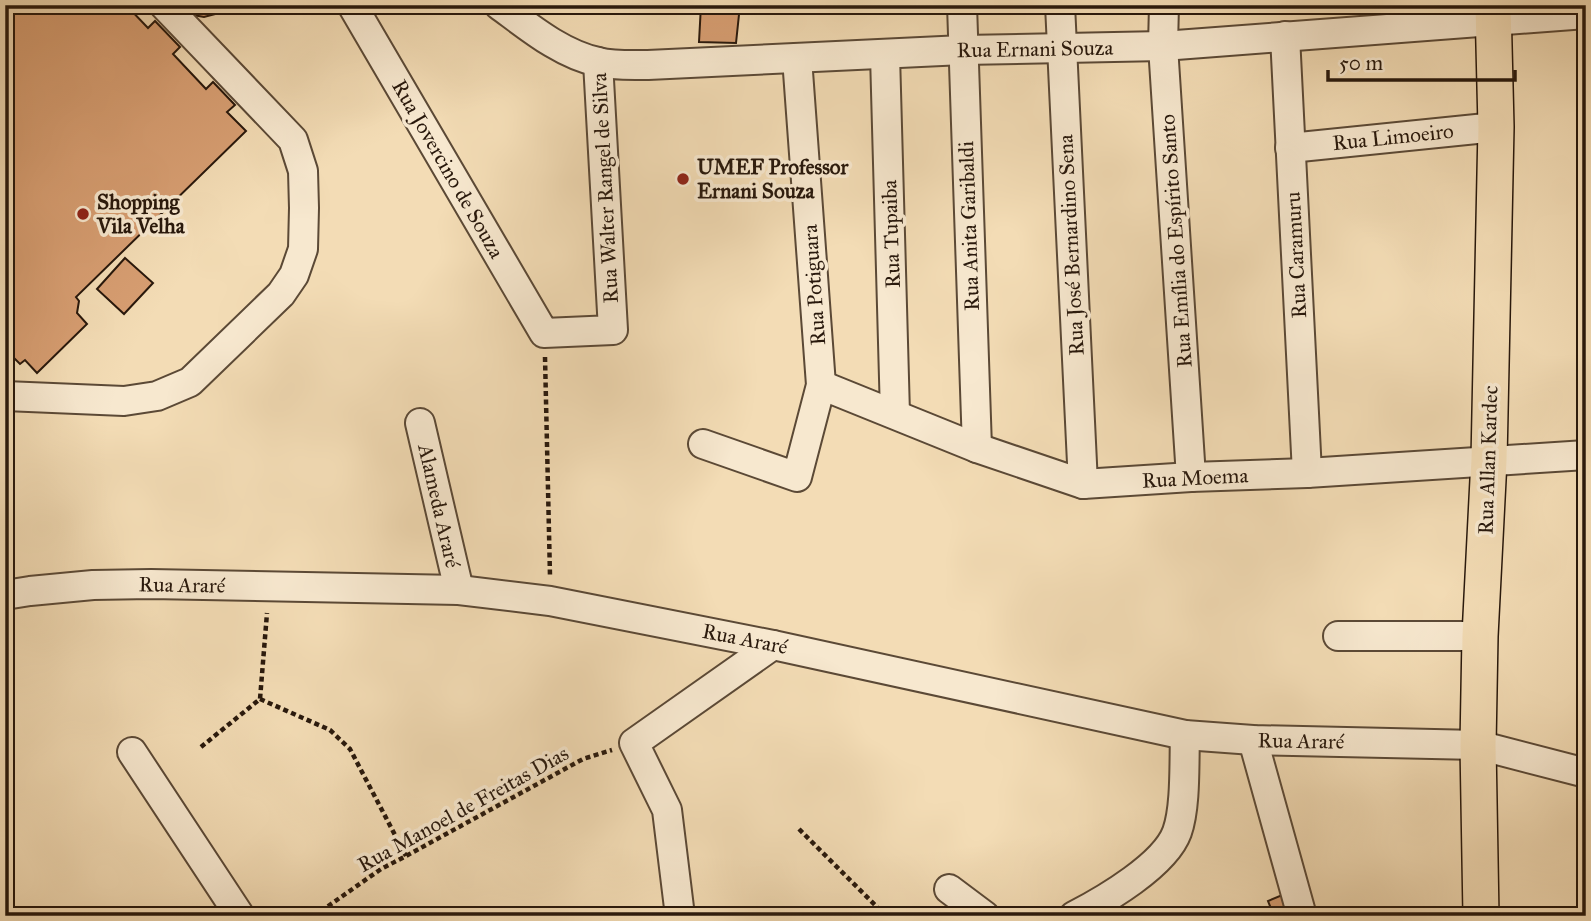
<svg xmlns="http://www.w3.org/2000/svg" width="1591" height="921" font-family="'IM FELL Great Primer',serif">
  <rect width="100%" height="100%" fill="#f3dcb5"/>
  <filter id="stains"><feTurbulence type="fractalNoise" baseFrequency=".00286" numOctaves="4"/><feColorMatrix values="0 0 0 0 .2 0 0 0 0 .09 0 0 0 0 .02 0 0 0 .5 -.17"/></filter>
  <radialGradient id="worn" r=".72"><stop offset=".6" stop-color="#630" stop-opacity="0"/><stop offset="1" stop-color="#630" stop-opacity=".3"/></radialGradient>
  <g fill="#d79e72" stroke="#28180c" stroke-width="2">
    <path d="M5 5H126L148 28 155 21 180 47 173 54 206 89 213 82 235 105 227 112 246 131 76 297 79 301 77 313 87 324 37 373 25 360 20 364 5 349Z"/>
    <path d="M181 5H224L215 14 204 17 193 15Z"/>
    <path d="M701 5H740L736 43 699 42Z"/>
    <path d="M125 258 153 283 124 314 97 289Z"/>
    <path d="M1287 893 1293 916H1274L1268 901Z"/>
  </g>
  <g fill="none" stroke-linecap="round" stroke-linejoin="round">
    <g stroke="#5b4936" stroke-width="32">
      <g id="minor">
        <path d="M352 5 544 333 613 330 598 62"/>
        <path d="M499 5C529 27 561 54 598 62 614 66 631 65 648 65L963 50 1163 46 1586 14"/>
        <path d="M962 5 977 448"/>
        <path d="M1060 5 1083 484"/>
        <path d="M1164 5 1163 46 1191 477"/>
        <path d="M1285 36 1307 473"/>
        <path d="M885 55 895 414"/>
        <path d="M1290 148 1496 127"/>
        <path d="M821 385 977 448 1083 484 1191 477 1307 473 1586 455"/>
        <path d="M5 396 124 401 157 396 190 382 281 294 294 275 303 249 304 208 303 171 293 140 164 5"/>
        <path d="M420 423 459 590"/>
        <path d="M703 444 797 477 821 385 797 58"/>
        <path d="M5 595 30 591 93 585 151 584 459 590 550 601 773 645 1185 735 1253 740 1478 745 1586 773"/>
        <path d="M1338 636H1480"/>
        <path d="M1253 740 1302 916"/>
        <path d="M132 752 240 916"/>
        <path d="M949 889 985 916"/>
        <path d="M680 916 667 810 634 743 773 645"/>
        <path d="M1074 916C1105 900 1165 865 1177 832 1186 807 1184 762 1185 735"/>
      </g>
    </g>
    <g stroke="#28180c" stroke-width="38">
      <path id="major" d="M1481 916 1478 745 1480 636 1489 460 1496 127 1493 5"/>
    </g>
    <g stroke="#28180c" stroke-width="4.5" stroke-dasharray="5 3.5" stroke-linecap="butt">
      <path d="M545 357 550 576"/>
      <path d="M260 699 330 730 350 749 406 856"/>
      <path d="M201 747 260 699 267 613"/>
      <path d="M799 829 886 916"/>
      <path d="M314 916 381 869 406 856 583 759 612 750"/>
    </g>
    <use href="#minor" stroke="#f7e8cf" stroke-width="28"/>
    <use href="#major" stroke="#f3dcb5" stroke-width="35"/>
  </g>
  <g fill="#8f2418" stroke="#f7e8cf" stroke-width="2.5">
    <circle cx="683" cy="179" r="7"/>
    <circle cx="83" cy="214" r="7"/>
  </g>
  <g text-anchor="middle" stroke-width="7" stroke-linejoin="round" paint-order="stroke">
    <g font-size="21" fill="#28180c" stroke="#f7e8cf">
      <text transform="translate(1035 49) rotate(-1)" y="7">Rua Ernani Souza</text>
      <text transform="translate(1393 137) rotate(-6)" y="7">Rua Limoeiro</text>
      <text transform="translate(448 169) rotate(60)" y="7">Rua Jovercino de Souza</text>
      <text transform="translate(605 188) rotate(-93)" y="7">Rua Walter Rangel de Silva</text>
      <text transform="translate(969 226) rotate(-92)" y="7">Rua Anita Garibaldi</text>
      <text transform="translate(891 234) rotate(-92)" y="7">Rua Tupaiba</text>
      <text transform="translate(1176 241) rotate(-94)" y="7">Rua Emília do Espírito Santo</text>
      <text transform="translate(1071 245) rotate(-93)" y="7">Rua José Bernardino Sena</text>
      <text transform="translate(1296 255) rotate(-93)" y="7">Rua Caramuru</text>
      <text transform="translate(814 285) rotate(-94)" y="7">Rua Potiguara</text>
      <text transform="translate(1488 460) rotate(-88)" y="7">Rua Allan Kardec</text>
      <text transform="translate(1195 478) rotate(-3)" y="7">Rua Moema</text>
      <text transform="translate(439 506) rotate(77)" y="7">Alameda Araré</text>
      <text transform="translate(182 585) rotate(1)" y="7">Rua Araré</text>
      <text transform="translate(745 639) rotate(11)" y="7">Rua Araré</text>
      <text transform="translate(1301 741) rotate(1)" y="7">Rua Araré</text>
      <text transform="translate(463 809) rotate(-29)" y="7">Rua Manoel de Freitas Dias</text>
    </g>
    <g font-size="21" font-weight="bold" fill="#28180c" stroke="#f7e8cf" text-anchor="start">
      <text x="697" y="174">UMEF Professor<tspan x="697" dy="24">Ernani Souza</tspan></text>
      <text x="97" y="209">Shopping<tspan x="97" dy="24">Vila Velha</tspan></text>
    </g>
  </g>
  <rect width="1591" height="921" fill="none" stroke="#f3dcb5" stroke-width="28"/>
  <rect x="7" y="7" width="1577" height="907" fill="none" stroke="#28180c" stroke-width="3.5"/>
  <rect x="14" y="14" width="1563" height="893" fill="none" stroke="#28180c" stroke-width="2"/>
  <path d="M1328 70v10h187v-10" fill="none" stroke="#28180c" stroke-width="3.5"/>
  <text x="1339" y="70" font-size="21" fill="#28180c" stroke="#f7e8cf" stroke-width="5" paint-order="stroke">50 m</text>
  <rect width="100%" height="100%" filter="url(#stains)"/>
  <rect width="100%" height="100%" fill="url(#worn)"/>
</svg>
